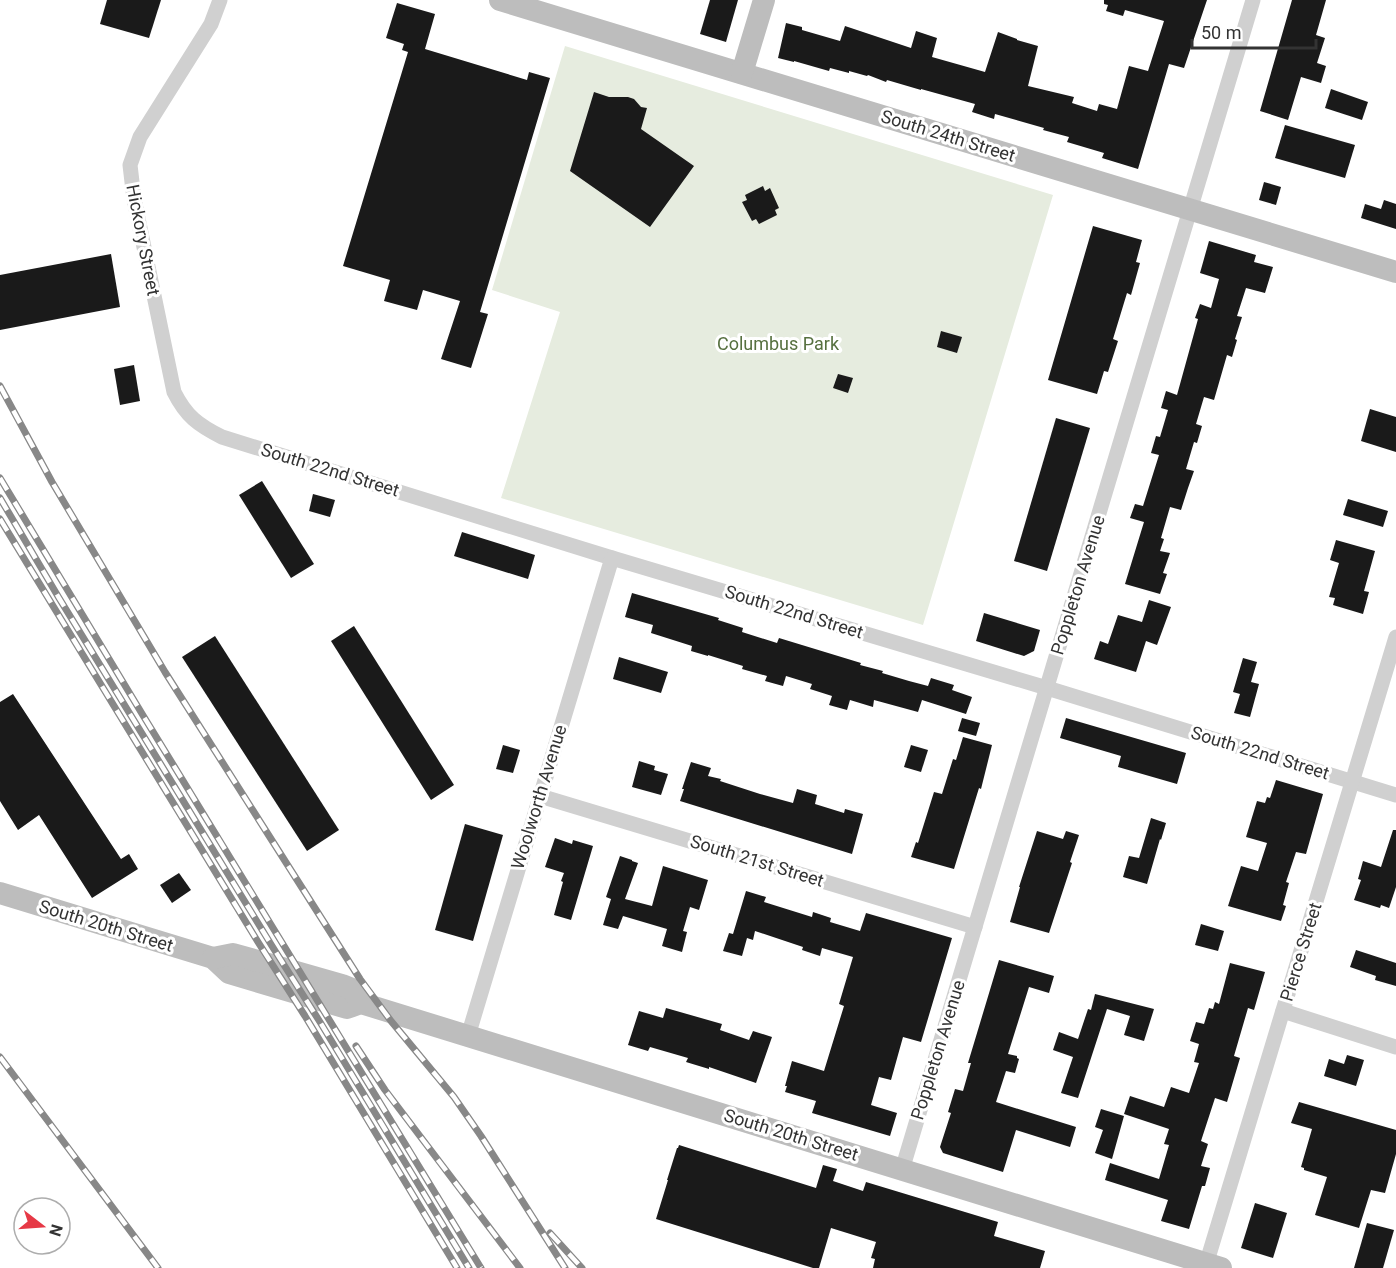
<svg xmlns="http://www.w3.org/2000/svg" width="1396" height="1268" font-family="Roboto,sans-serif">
  <rect width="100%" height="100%" fill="#fff"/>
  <path fill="#e6ecdf" d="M565 46 1053 195 923 625 501 498 560 312 492 290Z"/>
  <g fill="#1a1a1a">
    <path d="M107 0H161L149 38 100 24Z"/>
    <path d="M710 0H738L726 42 700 34Z"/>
    <path d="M1104 0H1207L1184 68 1169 64 1138 169 1102 158 1104 153 1067 142 1069 137 1043 130 1044 128 995 114 994 119 972 112 975 104 921 89V90L887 80 886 82 868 75 867 76 849 71V73L830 68 829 71 794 61V62L778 58 786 23 802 27V30L840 41 845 26 911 48 916 31 937 38 932 57 985 72 998 32 1017 39V40L1038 46 1028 86 1074 97 1072 103 1097 111 1099 104 1117 109 1129 66 1148 71 1164 21 1125 10 1123 16 1106 11 1108 5 1104 4Z"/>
    <path d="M1292 0H1326L1316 35 1325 38 1317 63 1326 66 1321 83 1301 77 1288 120 1260 111Z"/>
    <path d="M397 3 435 14 425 49 527 80 529 72 550 78 480 312 488 314 471 368 441 359 460 301 423 290 417 310 384 301 390 280 343 266 408 52 402 50 404 44 386 38Z"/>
    <path d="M1331 89 1368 102 1362 120 1325 108Z"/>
    <path d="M594 92 609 97H628L634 99 641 107 647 108 641 129 694 166 650 227 570 171Z"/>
    <path d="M1285 125 1355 145 1345 178 1275 158Z"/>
    <path d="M1264 182 1281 187 1276 205 1259 200Z"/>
    <path d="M763 186 765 191 770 188 779 208 775 210 777 215 759 224 756 219 752 221 742 202 747 200 745 195Z"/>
    <path d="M1384 200 1396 204V229L1361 218 1365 204 1381 209Z"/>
    <path d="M1093 226 1142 240 1136 262 1140 263 1131 295 1127 293 1113 339 1118 341 1108 372 1104 371 1097 394 1048 380Z"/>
    <path d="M1209 241 1256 255 1254 262 1273 267 1265 293 1246 288 1237 316 1242 317 1235 339 1237 340 1232 357 1227 355 1214 400 1204 397 1196 424 1202 426 1197 443 1194 442 1186 469 1194 471 1188 488 1181 510 1170 507 1161 538 1164 539 1160 551 1170 553 1163 573 1167 574 1160 594 1125 584 1144 522 1130 518 1135 504 1143 506 1159 455 1151 453 1156 436 1160 437 1168 410 1161 408 1166 391 1177 395 1198 319 1195 318 1200 304 1211 308 1219 279 1200 273Z"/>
    <path d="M111 254 120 307 0 330V275Z"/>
    <path d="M941 331 962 337 957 353 937 347Z"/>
    <path d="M134 365 140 401 120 405 114 369Z"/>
    <path d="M838 374 853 378 848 393 833 388Z"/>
    <path d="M1370 409 1396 417V452L1361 441Z"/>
    <path d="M1056 418 1090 428 1047 571 1014 561Z"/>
    <path d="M262 481 314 564 291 578 239 495Z"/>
    <path d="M313 494 335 500 330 517 309 511Z"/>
    <path d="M1348 499 1388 511 1383 527 1343 515Z"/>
    <path d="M462 532 535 555 528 579 454 556Z"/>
    <path d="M1336 540 1375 551 1364 591 1369 592 1363 614 1333 605 1335 598 1329 597 1339 563 1330 560Z"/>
    <path d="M632 593 719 618 718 620 743 628 742 632 777 643 779 638 861 663 860 665 883 671 882 673 909 681 928 686 931 678 954 685 952 690 972 697 966 714 922 700 918 712 874 700 873 707 850 700 847 710 829 705 832 696 810 689 812 684 786 676 783 686 765 681 767 676 742 669 743 666 708 655V656L691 651 692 646 651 633 653 625 625 617Z"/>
    <path d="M1149 600 1171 607 1157 645 1146 641 1136 672 1094 659 1100 641 1108 644 1118 615 1142 622Z"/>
    <path d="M984 613 1040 630 1034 651 1024 656 976 641Z"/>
    <path d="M354 626 454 785 431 800 331 641Z"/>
    <path d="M215 636 339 830 307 851 182 657Z"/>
    <path d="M619 657 668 672 661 693 613 679Z"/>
    <path d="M1243 658 1257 662 1251 682 1259 684 1250 717 1234 713 1240 694 1233 692Z"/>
    <path d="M13 694 121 859 129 854 138 869 92 898 39 815 18 830 0 801V702Z"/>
    <path d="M962 718 980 723 976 736 958 731Z"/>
    <path d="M1066 718 1186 753 1177 784 1118 767 1121 756 1060 738Z"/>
    <path d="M963 737 992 745 981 789 979 788 954 869 911 857 916 842 918 843 934 792 942 794 953 759 956 760Z"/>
    <path d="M503 745 520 750 513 773 496 769Z"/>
    <path d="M911 745 928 750 921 772 904 767Z"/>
    <path d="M639 761 655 766 654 770 668 774 661 795 632 787Z"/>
    <path d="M691 762 711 768 708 776 721 779 720 781 760 794 793 803 797 789 817 795 815 804 844 813 845 809 863 814 852 854 680 801 684 789H682Z"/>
    <path d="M1276 780 1323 794 1306 854 1296 852 1286 882 1289 883 1283 905 1286 906 1281 921 1228 906 1241 866 1258 871 1267 843 1246 837 1257 801 1265 803 1267 797 1270 798Z"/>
    <path d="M1151 818 1166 823 1161 840 1160 839 1147 884 1123 877 1129 856 1139 858Z"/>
    <path d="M465 824 503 835 473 941 435 930Z"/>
    <path d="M1393 830H1396V887L1389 908 1381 905 1380 908 1354 900 1361 880 1358 879 1363 861 1381 867Z"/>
    <path d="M1037 831 1063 839 1066 831 1079 835 1070 862 1072 863 1049 933 1010 922 1020 887H1019Z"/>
    <path d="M555 838 572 844 573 840 593 846 571 920 554 915 563 882 561 881 564 873 545 867Z"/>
    <path d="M620 856 632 860V861L638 863 625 899 652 906 663 866 708 880 699 910 690 907 683 931 687 932 682 952 662 946 667 929 623 916 618 929 603 925 611 899 606 897Z"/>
    <path d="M179 873 191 890 172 903 160 885Z"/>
    <path d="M746 891 766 897 764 902 812 917 813 912 831 918 830 922 860 931 866 913 952 938 921 1042 903 1037 891 1080 879 1077 871 1105 897 1113 890 1136 812 1113 816 1101 785 1092 787 1086H785L792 1061 824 1071 844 1006 839 1004 853 957 822 948 820 956 802 950 803 947 755 931 753 940 747 938 742 956 723 951 729 933 733 934Z"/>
    <path d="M1201 924 1224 931 1218 951 1195 945Z"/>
    <path d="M1356 950 1396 963V986L1375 980 1376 976 1350 967Z"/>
    <path d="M999 960 1054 976 1049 993 1029 987 1008 1054 1017 1056V1058L1019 1059 1015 1073 1006 1071 996 1102 1076 1127 1070 1147 1016 1130 1003 1172 943 1153 940 1147 951 1113 948 1112 955 1089 963 1091 971 1063H968Z"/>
    <path d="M1230 963 1265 972 1254 1010 1248 1008 1234 1056 1240 1058 1227 1102 1215 1098 1201 1141 1208 1144 1201 1166 1210 1168 1205 1186H1202L1189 1229 1161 1221 1168 1200 1105 1180 1110 1163 1159 1179 1169 1145 1164 1144 1169 1129 1124 1114 1130 1096 1164 1107 1171 1087 1189 1093 1199 1063 1194 1062 1199 1044 1190 1041 1196 1022 1204 1024 1209 1008 1213 1009 1215 1002 1219 1004Z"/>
    <path d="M1095 994 1154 1009 1144 1041 1124 1035 1130 1016 1107 1009 1078 1098 1061 1093 1073 1057 1053 1050 1059 1032 1078 1039 1088 1009 1091 1010Z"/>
    <path d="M666 1008 722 1024 720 1030 749 1040 753 1031 772 1037 756 1083 709 1067V1069L686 1062 688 1058 650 1047 648 1051 628 1045 639 1011 663 1018Z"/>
    <path d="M1347 1055 1364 1060 1356 1086 1324 1076 1329 1059 1344 1064Z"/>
    <path d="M1299 1102 1396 1130V1154L1385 1193 1371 1190 1359 1228 1315 1215 1327 1177 1304 1170V1168L1301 1167 1312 1129 1291 1123Z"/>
    <path d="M1101 1109 1124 1116 1112 1159 1095 1153 1103 1130 1095 1127Z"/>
    <path d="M679 1145 816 1188 823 1165 837 1169 833 1181 863 1191 866 1182 998 1222 994 1236 1045 1251 1040 1268H873L875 1259 871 1258 876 1242 831 1228 819 1268H813L656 1219 668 1180H667L677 1148H678Z"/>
    <path d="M1255 1203 1287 1213 1273 1258 1241 1248Z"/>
    <path d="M1367 1223 1394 1230 1383 1268H1354Z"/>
  </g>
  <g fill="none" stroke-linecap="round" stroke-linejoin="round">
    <g stroke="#d0d0d0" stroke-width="15">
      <path d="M220 0 211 24 140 137 130 165 134 199 174 392C186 416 198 425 222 437L612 558 1047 688 1396 795"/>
      <path d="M540 796 975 927"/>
      <path d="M1283 1011 1396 1047"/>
      <path d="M468 1036 612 558"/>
      <path d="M902 1170 1253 0"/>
      <path d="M1205 1268 1396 637"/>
    </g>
    <g stroke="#bdbdbd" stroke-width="22">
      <path d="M500 0 1396 272"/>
      <path d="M742 73 764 0"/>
      <path d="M0 893 213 958 229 973 347 1008 361 1003 1221 1268"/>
      <path d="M213 958 233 954 342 985 352 989 361 1003"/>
    </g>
    <g stroke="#888" stroke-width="7">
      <g id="rail">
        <path d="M0 386 52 482 165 672 360 979 391 1021 454 1097 481 1136 565 1268"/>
        <path d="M0 478 144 717 481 1268"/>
        <path d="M0 498 59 598 272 946 320 1022 469 1268"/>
        <path d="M0 519 258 942 305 1016 457 1268"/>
        <path d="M356 1046 385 1090 520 1268"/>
        <path d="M0 1057 158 1268"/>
        <path d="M550 1233 582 1268"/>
      </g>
    </g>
    <use href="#rail" stroke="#fff" stroke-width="4.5" stroke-dasharray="14" stroke-linecap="butt"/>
  </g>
  <g text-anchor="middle" stroke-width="6" stroke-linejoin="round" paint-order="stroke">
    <g font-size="18" fill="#333" stroke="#fff">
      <text transform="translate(948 136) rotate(17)" y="6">South 24th Street</text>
      <text transform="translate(143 240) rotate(79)" y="6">Hickory Street</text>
      <text transform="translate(330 470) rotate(17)" y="6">South 22nd Street</text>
      <text transform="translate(1078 585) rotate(-73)" y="6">Poppleton Avenue</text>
      <text transform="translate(794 612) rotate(17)" y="6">South 22nd Street</text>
      <text transform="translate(1260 753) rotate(17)" y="6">South 22nd Street</text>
      <text transform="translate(539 797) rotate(-73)" y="6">Woolworth Avenue</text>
      <text transform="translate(757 861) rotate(17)" y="6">South 21st Street</text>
      <text transform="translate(106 926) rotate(17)" y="6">South 20th Street</text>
      <text transform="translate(1301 952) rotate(-73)" y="6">Pierce Street</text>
      <text transform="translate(938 1050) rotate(-73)" y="6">Poppleton Avenue</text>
      <text transform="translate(791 1135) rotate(17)" y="6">South 20th Street</text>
    </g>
    <g font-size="18" fill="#56703f" stroke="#fff">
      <text x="778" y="350">Columbus Park</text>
    </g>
  </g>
  <g transform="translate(42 1226) rotate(107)"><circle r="28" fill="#ffffff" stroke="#adadad" stroke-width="1.5"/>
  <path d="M0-4.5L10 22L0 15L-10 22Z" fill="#e63946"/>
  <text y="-9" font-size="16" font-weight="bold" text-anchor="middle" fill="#333333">N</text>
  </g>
  <path d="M1192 39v9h124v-9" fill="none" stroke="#333333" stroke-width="3"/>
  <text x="1201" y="39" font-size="18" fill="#333333" stroke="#ffffff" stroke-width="4.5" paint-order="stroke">50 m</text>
</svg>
